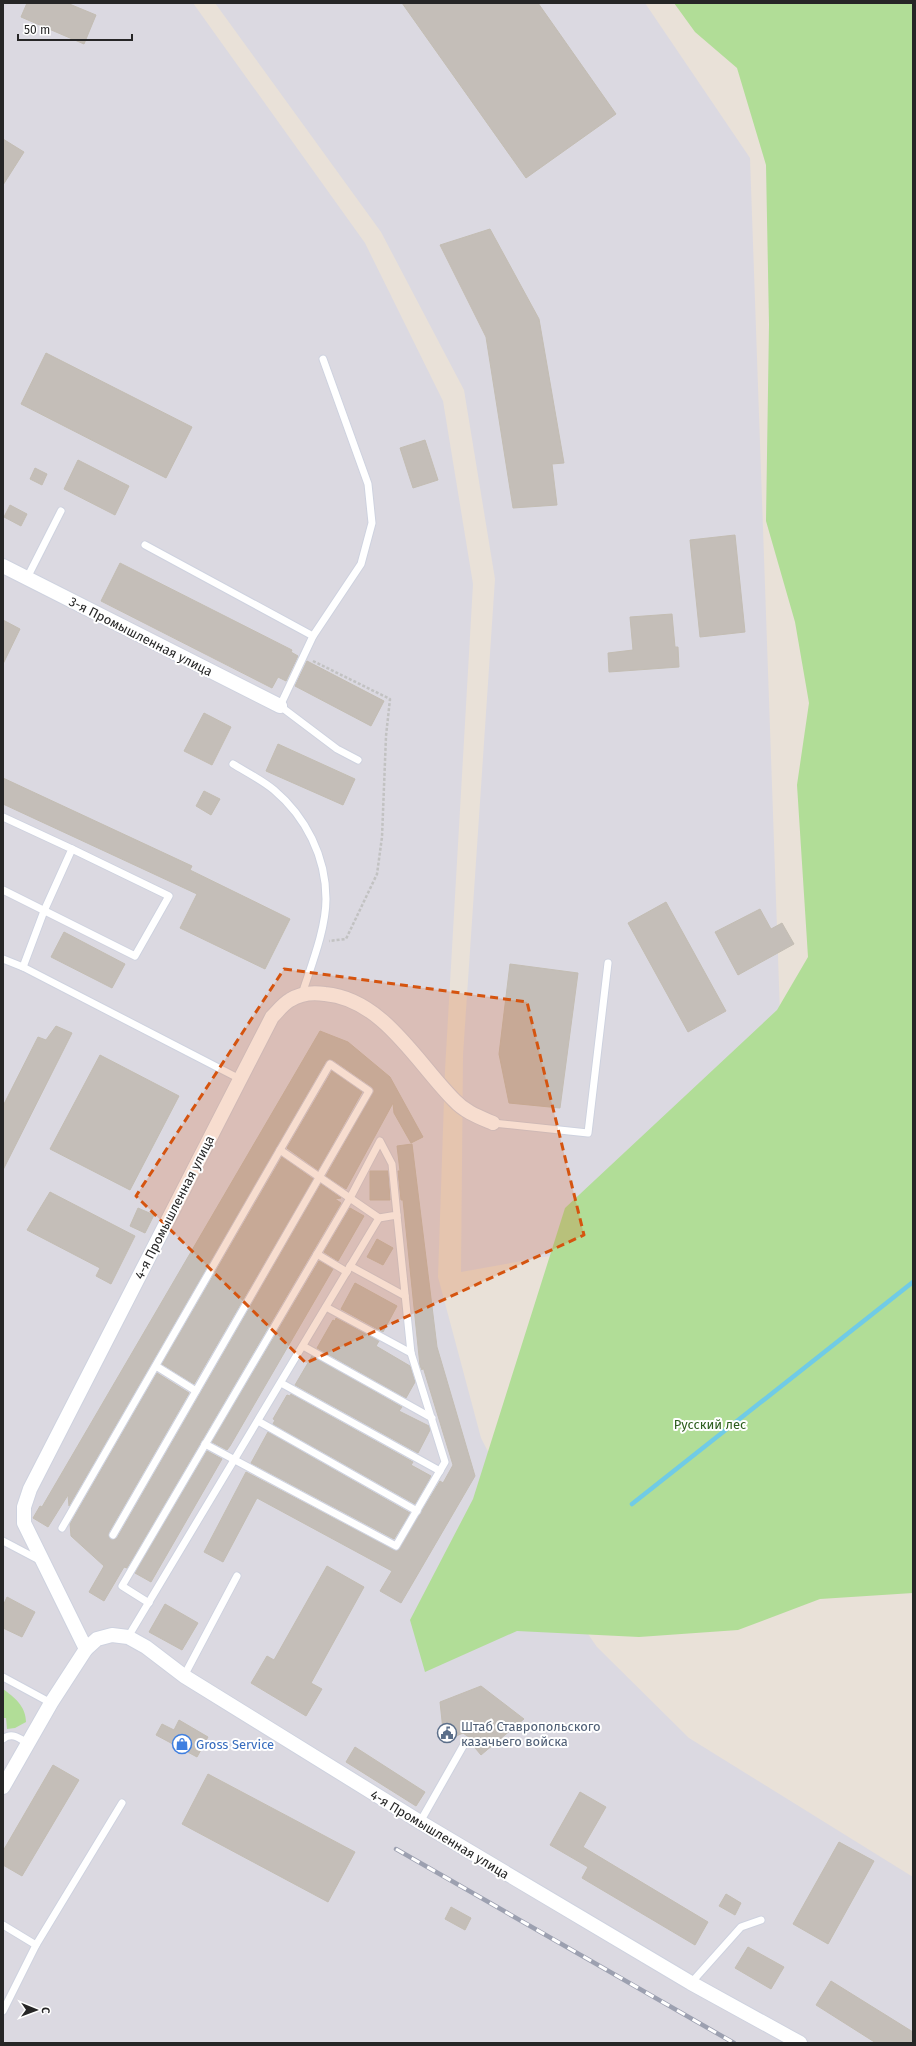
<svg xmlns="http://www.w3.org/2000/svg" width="916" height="2046" font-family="'Fira Sans',sans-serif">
  <rect width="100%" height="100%" fill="#e9e1d8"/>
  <g fill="#dbd9e1">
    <path d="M3 3H193L365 243 443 401 473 584 445 1070 438 1277 481 1438 563 1598 597 1647 689 1738 913 1877V2043H3Z"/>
    <path d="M215 3H645L750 158 787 1213 461 1272 463 1055 495 579 464 390 381 232Z"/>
  </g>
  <g fill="#b1dd97">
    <path d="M674 3H913V1593L820 1599 738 1630 639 1637 517 1631 425 1672 410 1620 473 1499 565 1208 777 1010 808 957 797 785 809 703 795 622 766 521 769 324 766 165 737 68 695 32Z"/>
    <path d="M3 1689C14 1697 26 1706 26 1722L15 1728 7 1729 6 1718H3Z"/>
  </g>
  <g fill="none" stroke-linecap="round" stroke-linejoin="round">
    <path stroke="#70cbe6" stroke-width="4.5" d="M632 1504 913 1282"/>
  </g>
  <g fill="#c4beb8" stroke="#c3bdb3">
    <path d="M27 3H67L96 15 84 44 21 17Z"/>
    <path d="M402 3H538L616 114 526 178Z"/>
    <path d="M3 139 24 152 3 185Z"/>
    <path d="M490 229 539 319 564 463 552 464 557 505 513 508 486 337 440 245Z"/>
    <path d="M46 353 192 427 166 478 21 404Z"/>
    <path d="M425 440 438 480 413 488 400 448Z"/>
    <path d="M78 460 129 486 115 515 64 489Z"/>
    <path d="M35 468 47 474 42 485 30 479Z"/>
    <path d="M10 505 27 514 21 526 4 517Z"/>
    <path d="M735 535 745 632 700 637 690 540Z"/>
    <path d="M120 563 292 650 291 652 298 656 286 681 278 677 272 688 101 601Z"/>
    <path d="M672 614 675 647H678L679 667 609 672 608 653 633 650 630 617Z"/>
    <path d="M3 620 20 629 3 664Z"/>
    <path d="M307 661 384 701 371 726 295 686Z"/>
    <path d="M204 713 231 727 212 765 184 751Z"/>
    <path d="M278 744 355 779 343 805 266 771Z"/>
    <path d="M3 778 192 866 190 870 290 919 265 969 180 928 197 894 3 804Z"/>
    <path d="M204 791 220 799 211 815 196 806Z"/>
    <path d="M666 902 726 1011 688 1032 628 923Z"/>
    <path d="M760 909 771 929 782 923 794 944 738 975 715 932Z"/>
    <path d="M64 932 125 964 112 988 51 957Z"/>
    <path d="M510 964 578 973 560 1108 509 1103 499 1054Z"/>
    <path d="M56 1026 72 1033 3 1170V1106L38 1037 46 1040Z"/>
    <path d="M320 1031 348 1042 390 1077 423 1137 411 1143 394 1113 393 1103 346 1189 326 1176 374 1091 372 1087 333 1060 326 1061 69 1506 68 1495 48 1527 33 1518 40 1506 42 1507Z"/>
    <path d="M100 1055 179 1096 130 1190 50 1149Z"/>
    <path d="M332 1071 362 1092 318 1170 287 1148Z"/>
    <path d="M412 1144 437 1347 475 1476 401 1603 380 1591 392 1571 257 1498 223 1562 204 1552 246 1472 394 1550H398L440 1481 443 1483 453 1465 423 1367 422 1370 420 1366 403 1200H401L398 1171H400L397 1146Z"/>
    <path d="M282 1157 313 1179 194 1384 162 1364Z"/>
    <path d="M370 1171H388L390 1200H370Z"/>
    <path d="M321 1184 341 1198 335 1199 341 1203 127 1568 124 1567 104 1601 89 1592 104 1566 71 1536 70 1524 157 1373 189 1393 109 1532V1537L111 1539 117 1538Z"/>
    <path d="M50 1192 135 1236 111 1284 96 1276 100 1268 27 1230Z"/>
    <path d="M138 1208 154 1215 145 1233 130 1226Z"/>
    <path d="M350 1208 364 1216 338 1261 324 1252Z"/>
    <path d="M377 1239 393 1248 383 1265 367 1257Z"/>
    <path d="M319 1261 333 1269 230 1446 227 1450 212 1442Z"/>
    <path d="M355 1283 397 1306 383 1332 341 1309Z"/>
    <path d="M336 1318 379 1341 376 1346 410 1366 415 1382 406 1398 317 1348 333 1320 335 1321Z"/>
    <path d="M312 1356 402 1407 399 1411 429 1426 430 1430 418 1453 295 1385Z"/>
    <path d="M291 1394 413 1462 411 1465 431 1476 415 1504 273 1424 275 1420 273 1419 287 1395 290 1396Z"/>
    <path d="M268 1432 410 1513 394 1539 251 1463Z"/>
    <path d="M207 1451 222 1459 151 1582 135 1573Z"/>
    <path d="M327 1566 364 1587 311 1683 322 1689 306 1716 251 1683 267 1656 274 1660Z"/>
    <path d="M7 1597 35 1612 22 1637 3 1628V1606Z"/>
    <path d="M165 1604 198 1623 182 1650 149 1632Z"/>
    <path d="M481 1686 524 1719 481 1755 471 1743 470 1738 463 1733 447 1740 443 1730 440 1702Z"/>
    <path d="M179 1720 208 1737 197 1757 156 1735 162 1724 174 1730Z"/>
    <path d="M355 1747 425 1792 416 1806 346 1762Z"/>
    <path d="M53 1765 79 1780 22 1876 3 1865V1851Z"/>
    <path d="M208 1774 355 1852 328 1902 182 1824Z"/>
    <path d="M580 1792 606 1807 583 1847 708 1922 695 1945 582 1878 588 1867 550 1845Z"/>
    <path d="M839 1842 874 1861 828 1944 793 1924Z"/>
    <path d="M726 1894 741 1903 735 1915 719 1906Z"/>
    <path d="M451 1907 471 1918 465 1930 445 1919Z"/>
    <path d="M748 1947 784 1967 771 1989 735 1968Z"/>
    <path d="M831 1981 913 2032V2043H876L816 2005Z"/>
  </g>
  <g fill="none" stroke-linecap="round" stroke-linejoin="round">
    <g stroke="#ced2df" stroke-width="9">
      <g id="lane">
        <path d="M145 545 313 636 280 706 337 749 358 760"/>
        <path d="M27 578 61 511"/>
        <path d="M313 636 361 564 372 523 368 484 323 359"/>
        <path d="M233 764C246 772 262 780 274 790 306 817 326 857 326 899 326 929 311 966 302 994"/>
        <path d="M3 817 72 849 44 911 23 967"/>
        <path d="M3 890 135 956 169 896 72 849"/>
        <path d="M3 959 23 967 240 1079"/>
        <path d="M493 1123 588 1133 608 963"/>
        <path d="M317 1254 347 1272"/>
        <path d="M350 1266 405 1296"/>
        <path d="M326 1307 411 1353"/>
        <path d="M303 1346 432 1418"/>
        <path d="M156 1366 196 1391"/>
        <path d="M281 1383 440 1471"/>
        <path d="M258 1421 417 1511"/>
        <path d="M205 1444 396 1546 445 1462 411 1353 397 1215"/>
        <path d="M62 1528 280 1150 379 1218 128 1637"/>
        <path d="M113 1535 369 1091 330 1064 280 1150"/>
        <path d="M3 1541 41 1561"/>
        <path d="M149 1603 122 1586 350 1198 380 1141 392 1164 397 1215 379 1218"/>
        <path d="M184 1676 237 1576"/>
        <path d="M3 1677 51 1703"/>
        <path d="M3 1739C12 1732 19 1738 27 1743"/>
        <path d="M420 1822 466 1741"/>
        <path d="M3 1925 36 1945"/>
        <path d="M691 1983 741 1927 761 1920"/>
        <path d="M3 2011 36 1945 122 1803"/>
      </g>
    </g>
    <g stroke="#ced2df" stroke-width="16">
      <g id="street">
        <path d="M3 566 280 706"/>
        <path d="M86 1649 24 1523V1507L30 1489 272 1017C278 1011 283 1004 290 1000 301 993 312 992 325 994 383 999 417 1063 454 1100 465 1112 479 1117 493 1123"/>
        <path d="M3 1787 51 1703 86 1649 97 1639 112 1635 128 1637 146 1647 184 1676 420 1822 691 1983 800 2043"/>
      </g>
    </g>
    <path stroke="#c2c2c2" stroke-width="2.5" stroke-dasharray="3 2" stroke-linecap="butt" d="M313 661 390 699 386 736 382 837 377 874 346 939 329 941"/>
    <use href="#lane" stroke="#fff" stroke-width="7"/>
    <use href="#street" stroke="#fff" stroke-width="14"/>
    <g stroke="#9ca0b0" stroke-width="4.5">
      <path id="rail" d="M396 1849 734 2043"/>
    </g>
    <use href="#rail" stroke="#fff" stroke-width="3" stroke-dasharray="9" stroke-linecap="butt"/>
  </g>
  <path fill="#d5540f" fill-opacity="0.2" stroke="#d5540f" stroke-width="3" stroke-dasharray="8 5" stroke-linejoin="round" d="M284 969 527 1002 584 1235 306 1363 136 1196Z"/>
  <defs>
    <g id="civic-ring" transform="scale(1)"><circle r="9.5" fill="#fff" stroke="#5c6f8a" stroke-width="1.5"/><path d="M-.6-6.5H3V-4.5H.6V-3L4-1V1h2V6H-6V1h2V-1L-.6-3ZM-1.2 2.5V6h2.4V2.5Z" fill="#5c6f8a"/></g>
    <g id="shop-ring" transform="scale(1)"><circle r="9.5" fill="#fff" stroke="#3f7fe0" stroke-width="1.5"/><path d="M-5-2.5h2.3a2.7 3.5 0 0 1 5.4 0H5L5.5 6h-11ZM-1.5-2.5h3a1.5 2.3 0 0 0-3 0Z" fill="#3f7fe0"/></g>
  </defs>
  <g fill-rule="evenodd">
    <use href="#civic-ring" x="447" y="1733"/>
    <use href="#shop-ring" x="182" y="1744"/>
  </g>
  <g text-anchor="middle" stroke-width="4" stroke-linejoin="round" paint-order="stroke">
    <g font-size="13" fill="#262626" stroke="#fff">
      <text transform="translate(141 636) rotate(27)" y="5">3-я Промышленная улица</text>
      <text transform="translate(174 1207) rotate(-63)" y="5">4-я Промышленная улица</text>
      <text transform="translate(440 1834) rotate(31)" y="5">4-я Промышленная улица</text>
    </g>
    <g font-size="13" fill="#2c5d1d" stroke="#fff">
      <text x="710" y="1429">Русский лес</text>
    </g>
    <g font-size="13" fill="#4e5e75" stroke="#fff" text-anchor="start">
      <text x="461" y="1731">Штаб Ставропольского<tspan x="461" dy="15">казачьего войска</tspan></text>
    </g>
    <g font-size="13" fill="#366cbe" stroke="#fff" text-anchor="start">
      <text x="196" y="1749">Gross Service</text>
    </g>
  </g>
  <rect width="916" height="2046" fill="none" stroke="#262626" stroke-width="8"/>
  <g transform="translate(36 2010) rotate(91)" stroke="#ffffff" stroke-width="3" paint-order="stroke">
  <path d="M0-3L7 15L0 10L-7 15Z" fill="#262626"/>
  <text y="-6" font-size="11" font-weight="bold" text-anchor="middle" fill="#262626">С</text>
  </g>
  <path d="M18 34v6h114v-6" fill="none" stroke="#262626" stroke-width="2"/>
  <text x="24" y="34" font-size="12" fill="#262626" stroke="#ffffff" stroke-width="3" paint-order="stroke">50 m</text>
</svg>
